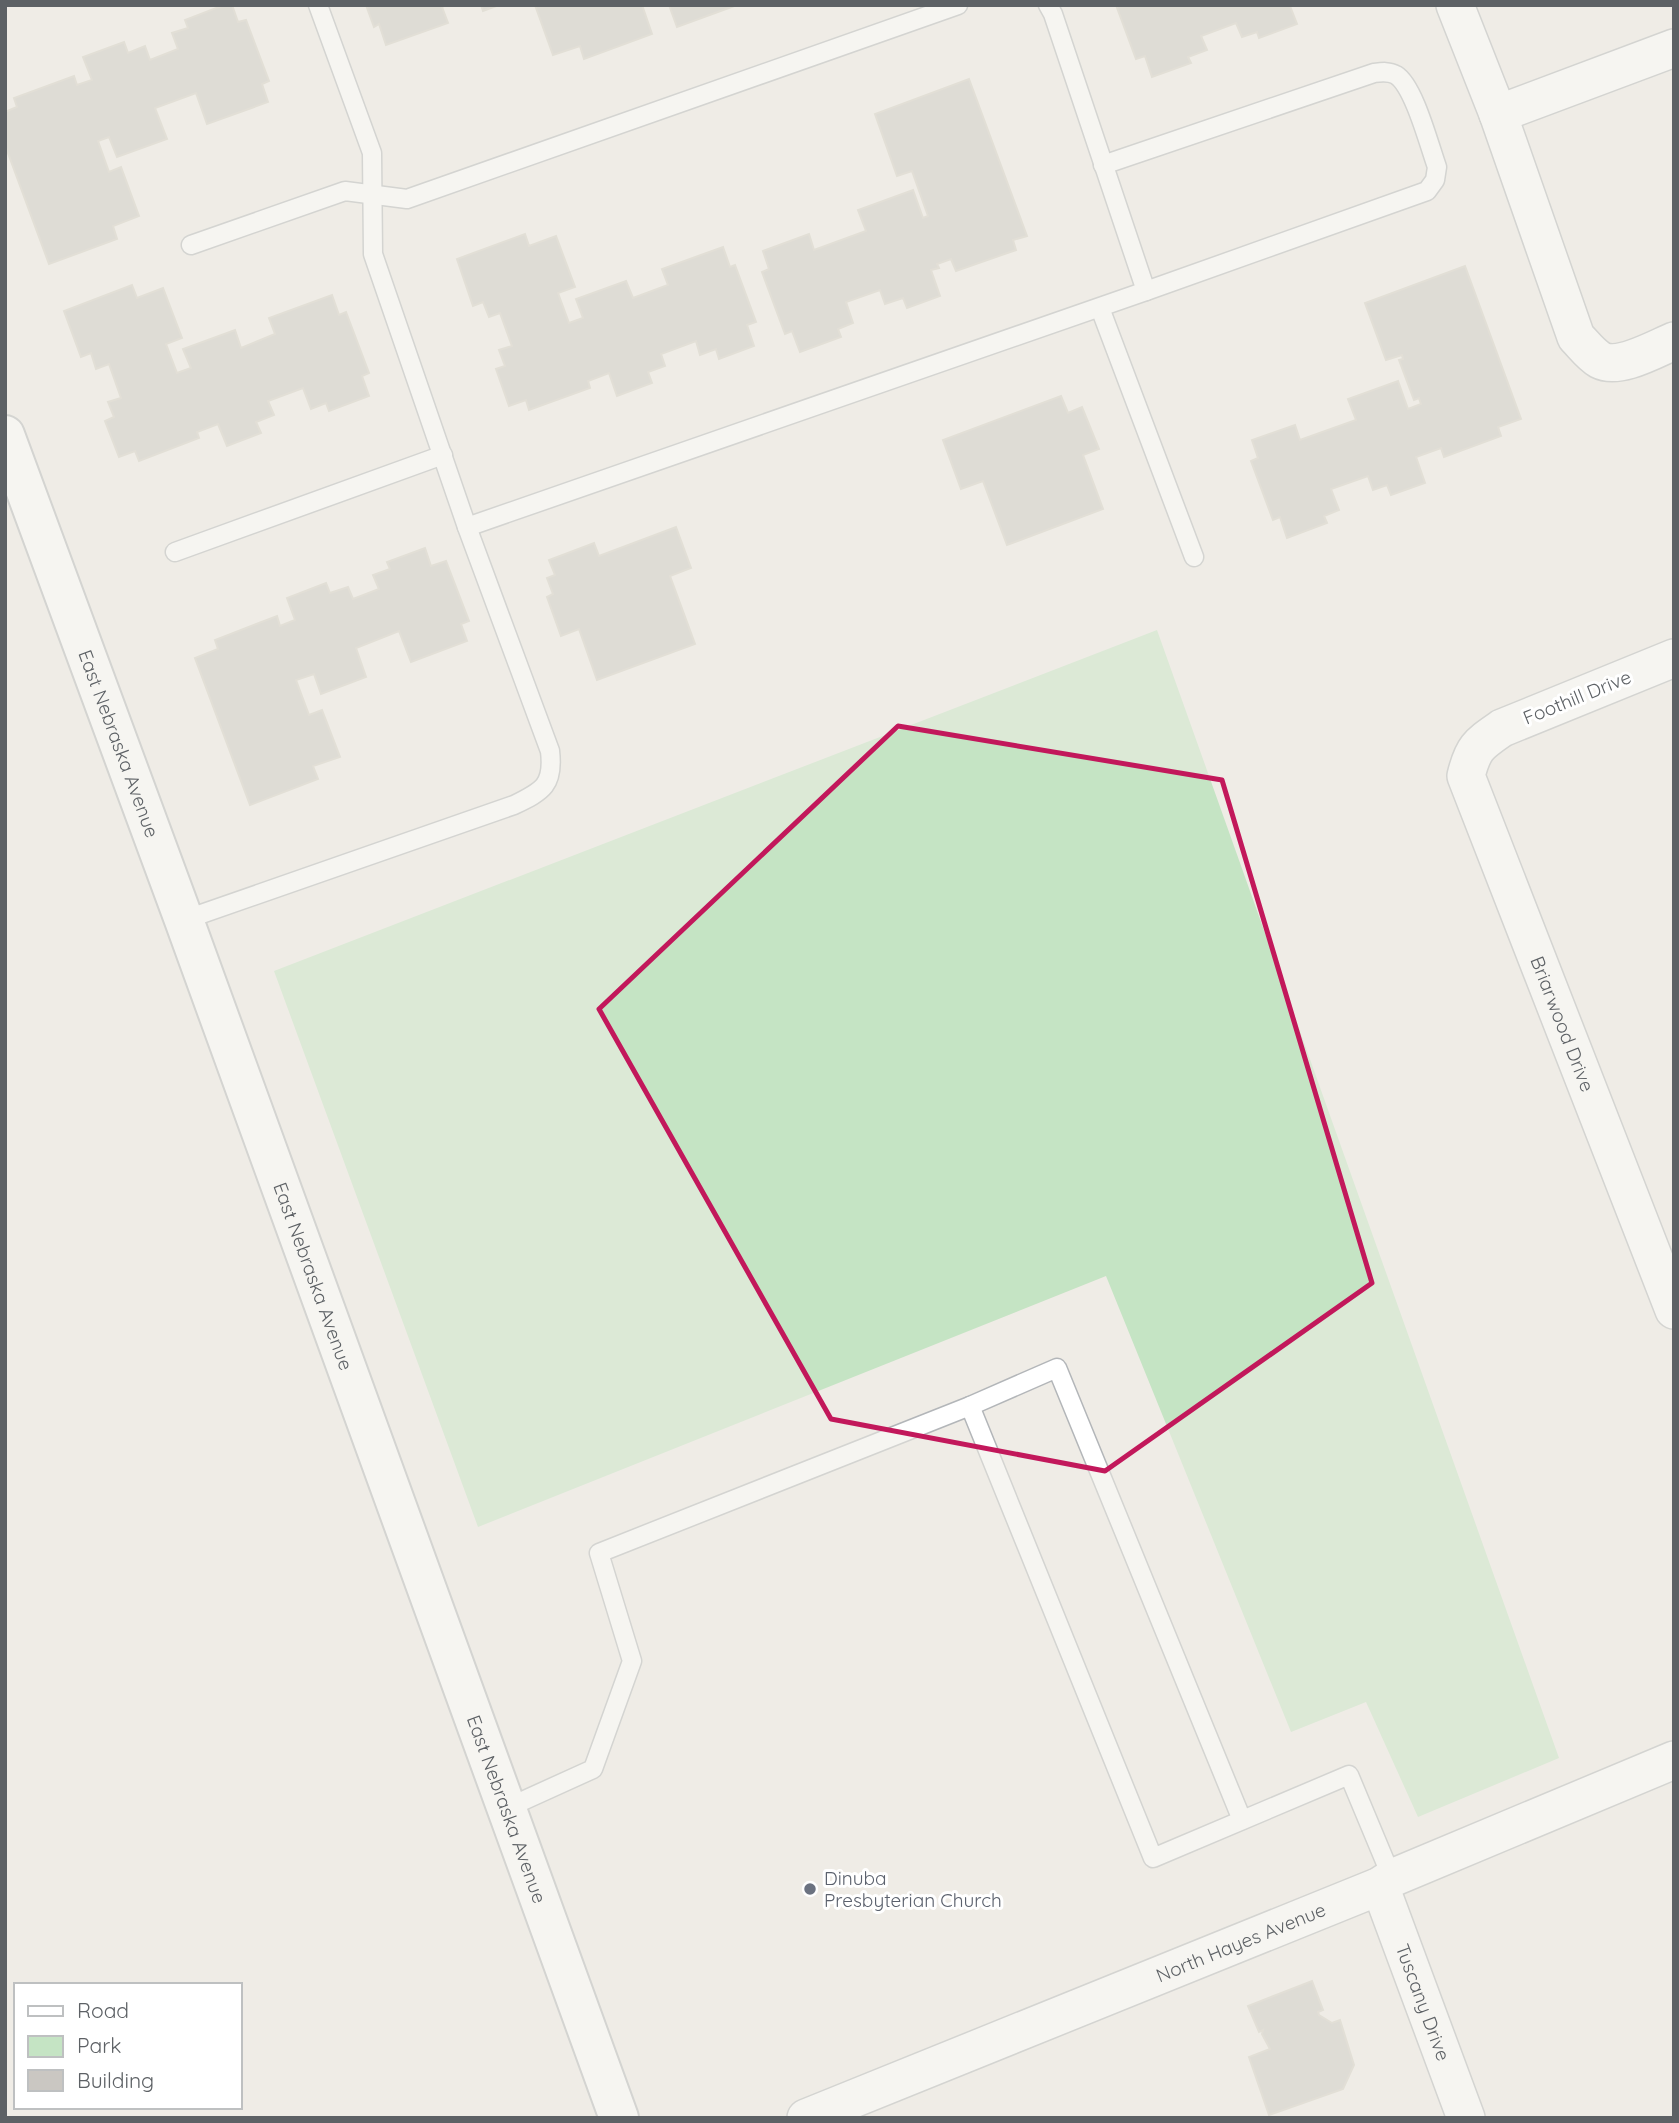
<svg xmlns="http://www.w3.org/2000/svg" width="1679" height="2123" font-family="Quicksand,sans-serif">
  <rect width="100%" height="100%" fill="#efece6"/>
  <path fill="#c5e4c4" d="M1157 630 1559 1758 1418 1817 1366 1702 1291 1732 1106 1276 478 1527 274 971Z"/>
  <g fill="#cac7c2" stroke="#d3cec4" stroke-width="2">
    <path d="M224 5H232L238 22 246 20 269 81 262 84 268 102 207 124 196 93 155 108 167 139 117 157 109 137 98 141 109 172 121 167 139 216 113 226 117 239 49 264 5 145V112L17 107 14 98 74 76 77 85 92 80 83 57 124 42 128 53 145 46 150 60 178 49 172 33 188 28 185 20Z"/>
    <path d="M366 5H446L442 7 448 23 386 45 379 24 374 27Z"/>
    <path d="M481 5H499L483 11Z"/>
    <path d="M535 5H642L652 34 584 59 580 46 553 55Z"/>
    <path d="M669 5H737L677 27Z"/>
    <path d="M1116 5H1292L1290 6 1297 24 1259 38 1257 32 1242 37 1236 23 1201 36 1207 50 1188 57 1191 63 1152 77 1145 56 1136 59Z"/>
    <path d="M969 79 1027 236 1013 240 1016 250 956 271 951 259 937 264 939 268 931 270 940 296 907 308 903 298 885 304 880 290 846 302 853 323 838 329 841 337 800 352 792 331 785 334 762 272 769 269 763 251 809 234 814 250 866 231 858 210 913 190 923 218 928 216 912 171 897 176 875 114Z"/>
    <path d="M525 234 529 246 556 236 575 287 558 293 569 323 583 318 576 299 626 281 633 298 668 285 662 269 723 247 730 267 735 265 756 322 747 325 754 346 719 359 716 349 700 355 696 341 661 354 665 366 648 372 652 383 617 396 609 373 588 381 590 388 529 410 526 400 509 406 496 369 505 366 499 350 512 346 500 313 489 317 483 302 473 306 457 259Z"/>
    <path d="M1465 266 1521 419 1498 427 1501 436 1444 457 1441 448 1416 457 1425 483 1391 495 1387 485 1373 490 1368 476 1331 489 1339 510 1324 516 1327 523 1287 538 1280 517 1273 520 1251 461 1258 458 1252 440 1295 425 1300 440 1356 420 1348 399 1398 381 1408 409 1421 404 1419 398 1414 400 1399 360 1403 359 1402 355 1386 360 1365 303Z"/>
    <path d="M132 285 137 298 163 288 182 338 166 344 177 373 191 368 183 349 235 330 241 348 275 334 269 318 332 295 339 315 346 312 369 373 362 376 369 396 329 411 326 403 311 409 303 388 268 401 274 415 256 422 261 433 227 446 218 424 197 432 199 438 139 461 135 451 119 457 105 421 114 417 108 402 121 398 109 364 96 369 91 353 81 357 64 311Z"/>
    <path d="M1061 396 1068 413 1082 407 1099 449 1083 455 1103 509 1007 545 983 481 961 489 943 440Z"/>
    <path d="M676 527 691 568 670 576 695 644 597 680 579 629 561 636 547 597 553 594 547 578 555 575 549 560 594 543 599 556Z"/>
    <path d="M425 548 431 566 446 561 469 621 461 624 467 641 411 662 399 631 356 648 366 677 321 694 314 674 296 680 309 715 322 710 340 757 313 766 318 779 250 805 195 658 218 649 215 640 277 616 280 626 295 620 287 598 326 583 330 593 348 587 353 599 379 589 373 575 390 569 387 562Z"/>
    <path d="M1312 1981 1323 2010 1318 2012 1319 2015 1332 2023 1340 2020 1354 2065 1343 2089 1269 2115 1249 2057 1270 2049 1262 2034 1263 2030 1259 2032 1248 2006Z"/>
  </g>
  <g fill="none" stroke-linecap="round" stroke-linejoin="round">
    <g stroke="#b3b6b9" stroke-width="21">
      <g id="service">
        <path d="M318 5 372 153 373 254 467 527"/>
        <path d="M1103 165 1374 73C1382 72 1389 71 1396 75 1414 86 1429 145 1437 167L1435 180 1427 191 1146 291"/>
        <path d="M191 245 345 191 407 199 958 5"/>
        <path d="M1100 308 1194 557"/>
        <path d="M175 552 443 455"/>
        <path d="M184 920 514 805C543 791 554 785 550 751L467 527 1146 291 1053 14 1048 5"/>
        <path d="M970 1406 1153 1858 1349 1775 1392 1878"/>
        <path d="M507 1808 593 1769 632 1661 599 1553 970 1406 1057 1368 1242 1820"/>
      </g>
    </g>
    <g stroke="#b3b6b9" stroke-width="40">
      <g id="minor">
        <path d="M1455 5 1498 114 1576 337C1584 345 1590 354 1600 360 1619 370 1655 349 1674 341"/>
        <path d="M1498 114 1674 48"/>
        <path id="s1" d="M1674 658 1502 728C1479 744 1473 747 1466 776L1674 1310"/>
        <path id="s2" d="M1380 1886 1466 2118"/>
        <path id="s3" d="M806 2118 1380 1886 1392 1878 1674 1760"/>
      </g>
    </g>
    <g stroke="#b3b6b9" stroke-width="42">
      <g id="tertiary">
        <path id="s4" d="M5 435 184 920 619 2118"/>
      </g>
    </g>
    <use href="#service" stroke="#fff" stroke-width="18"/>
    <use href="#minor" stroke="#fff" stroke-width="37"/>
    <use href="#tertiary" stroke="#fff" stroke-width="38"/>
  </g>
  <path d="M0 0H1679V2123H0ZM898 726 1222 780 1372 1283 1105 1471 831 1419 599 1009Z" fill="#efece6" fill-opacity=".55" fill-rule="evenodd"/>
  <path fill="none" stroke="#c2185b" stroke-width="5" stroke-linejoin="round" d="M898 726 1222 780 1372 1283 1105 1471 831 1419 599 1009Z"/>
  <circle fill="#6b7280" stroke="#fff" stroke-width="2.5" cx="810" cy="1889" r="7"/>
  <g text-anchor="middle" stroke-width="6" stroke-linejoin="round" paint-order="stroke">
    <g font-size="19" fill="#5d6165" stroke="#fff">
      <text transform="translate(1577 697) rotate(-22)" y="7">Foothill Drive</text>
      <text dy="7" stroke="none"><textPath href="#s4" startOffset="329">East Nebraska Avenue</textPath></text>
      <text dy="7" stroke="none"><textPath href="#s1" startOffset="514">Briarwood Drive</textPath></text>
      <text dy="7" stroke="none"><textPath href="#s4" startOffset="896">East Nebraska Avenue</textPath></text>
      <text dy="7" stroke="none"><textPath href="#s4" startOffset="1463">East Nebraska Avenue</textPath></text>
      <text dy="7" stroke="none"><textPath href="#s3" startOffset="469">North Hayes Avenue</textPath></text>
      <text dy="7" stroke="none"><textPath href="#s2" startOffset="124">Tuscany Drive</textPath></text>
    </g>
    <g font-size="19" fill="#5b616d" stroke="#fff" text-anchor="start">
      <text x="824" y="1885">Dinuba<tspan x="824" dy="22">Presbyterian Church</tspan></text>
    </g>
  </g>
  <rect width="1679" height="2123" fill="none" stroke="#5d6165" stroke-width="14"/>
  <rect x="14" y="1983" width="228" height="126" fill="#ffffff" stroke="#bec0c1" stroke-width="2"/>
  <rect x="28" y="2006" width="35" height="10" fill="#ffffff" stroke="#bec0c1" stroke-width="2"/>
  <text x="77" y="2018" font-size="21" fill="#5d6165">Road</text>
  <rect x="28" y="2036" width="35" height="21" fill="#c5e4c4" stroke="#bec0c1" stroke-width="2"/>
  <text x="77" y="2053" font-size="21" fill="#5d6165">Park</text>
  <rect x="28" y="2070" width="35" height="21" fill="#cac7c2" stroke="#bec0c1" stroke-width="2"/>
  <text x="77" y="2088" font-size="21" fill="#5d6165">Building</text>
</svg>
